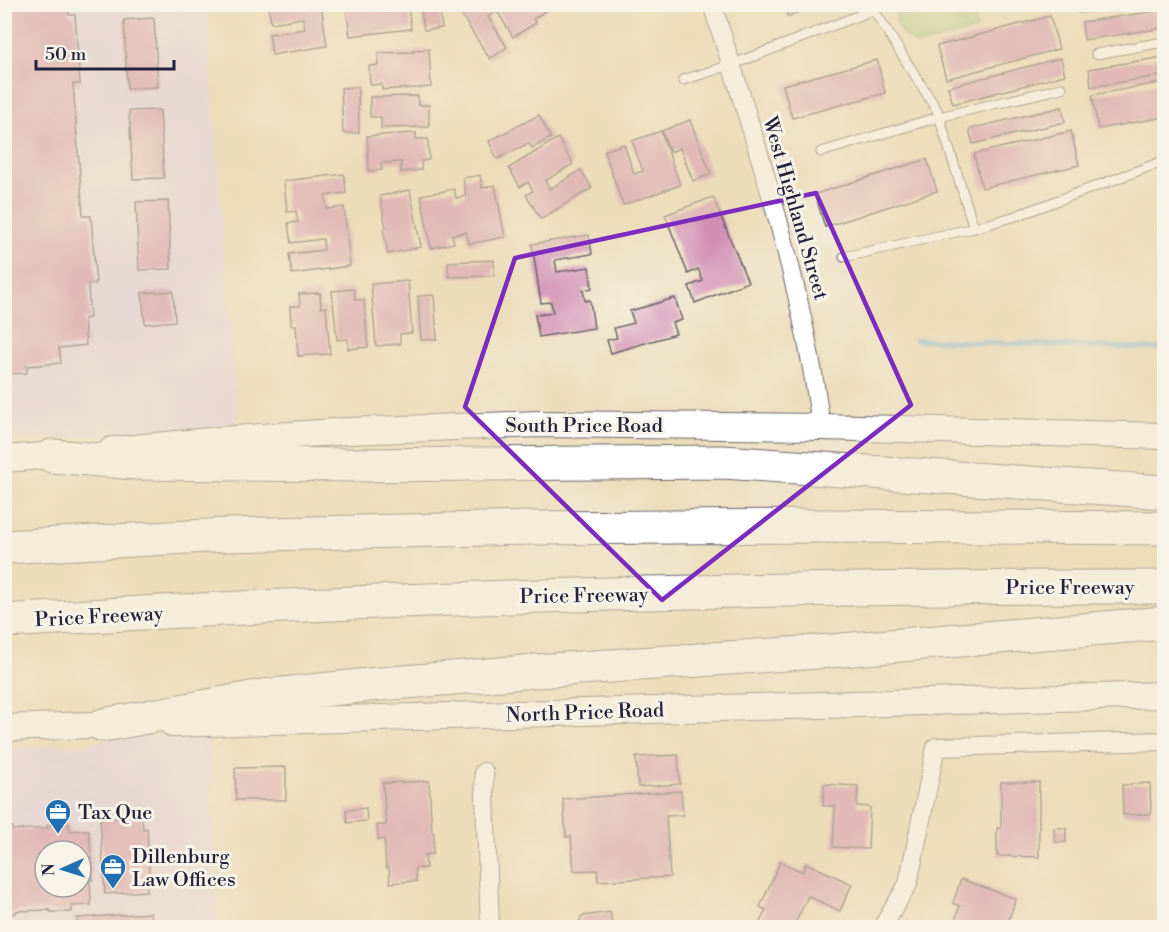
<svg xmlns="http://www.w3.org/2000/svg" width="1169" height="932" font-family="'Libre Bodoni',serif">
  <rect width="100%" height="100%" fill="#f7f3e8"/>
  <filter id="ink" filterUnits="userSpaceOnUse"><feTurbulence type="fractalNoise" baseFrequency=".0167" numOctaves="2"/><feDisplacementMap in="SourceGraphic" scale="12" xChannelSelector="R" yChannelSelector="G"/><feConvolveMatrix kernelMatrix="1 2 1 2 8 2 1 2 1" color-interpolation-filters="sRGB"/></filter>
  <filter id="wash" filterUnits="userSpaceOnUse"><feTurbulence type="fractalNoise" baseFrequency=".008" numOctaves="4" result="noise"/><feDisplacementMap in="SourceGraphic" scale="24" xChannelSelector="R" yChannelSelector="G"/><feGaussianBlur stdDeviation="1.35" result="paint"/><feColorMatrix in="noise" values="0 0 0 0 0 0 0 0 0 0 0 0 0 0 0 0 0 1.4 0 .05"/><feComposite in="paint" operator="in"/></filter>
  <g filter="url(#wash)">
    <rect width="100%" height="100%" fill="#ecddba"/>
    <g fill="#e3d3f2" fill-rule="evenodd">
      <path d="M5 5H206L237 426 25 441H5Z"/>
      <path d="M120 735 208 737 218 927H5L4 748 87 745ZM45 851H81V887H45Z"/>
    </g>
    <path fill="#a7cf7a" stroke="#64785a" stroke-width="1.5" d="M904 4 969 5 977 29 918 45C903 34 895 32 897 11Z"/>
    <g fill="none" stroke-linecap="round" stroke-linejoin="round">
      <path stroke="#6ab4e2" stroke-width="5" d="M916 340 1164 349"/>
    </g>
    <g id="blocks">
      <g fill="#d28fb4" fill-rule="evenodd">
        <path d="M4 4H69V15H75L80 84H73L83 216H91L96 284H88L90 318 84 319 86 345 59 348 61 363 27 366V373L4 374Z"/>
        <path d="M268 4H321L327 46 272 55 269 34 305 29 303 18 271 23Z"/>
        <path d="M346 4H366L367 8 378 7V4H408L411 29 350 36Z"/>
        <path d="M420 4H439L442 28 424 30Z"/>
        <path d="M467 4H556L533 19 536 23 513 37 497 11 488 17 507 47 490 59 458 10Z"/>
        <path d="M783 4H813L788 17Z"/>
        <path d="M1078 4H1133V6L1079 13Z"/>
        <path d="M1164 10V28L1084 40 1082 22Z"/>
        <path d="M1050 16 1059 49 946 79 937 46Z"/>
        <path d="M154 18 158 87 127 89 124 20Z"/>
        <path d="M429 49 431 87 382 90V84L370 85 369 66 378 65V53L414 52 413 50Z"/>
        <path d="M1164 57V75L1091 87 1089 69Z"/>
        <path d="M1061 58 1065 75 953 104 948 87Z"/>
        <path d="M877 60 885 93 792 118 783 85Z"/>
        <path d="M1164 82V117L1098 129 1092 95Z"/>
        <path d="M358 87 359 133H343L341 88Z"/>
        <path d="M418 96V105H429V127L381 128V117H370V97Z"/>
        <path d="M1062 107 1065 122 973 144 969 129Z"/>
        <path d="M160 110 164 178 133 179 129 111Z"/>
        <path d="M539 115 551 138 532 148 529 143 497 159 489 141Z"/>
        <path d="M690 120 711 174 693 181 680 148 670 152 662 131Z"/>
        <path d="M661 131 680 185 623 205 604 151 624 144 634 174 643 171 632 141Z"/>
        <path d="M1071 131 1079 165 982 188 974 154Z"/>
        <path d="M416 133V139H428L429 160 421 161V170L401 172V162L381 163 382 170 369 171 367 136Z"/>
        <path d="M558 138 573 164 545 181 550 189 581 170 592 188 541 219 526 195 533 191 528 182 520 187 509 168Z"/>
        <path d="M927 159 937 191 825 227 815 194Z"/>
        <path d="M344 174 346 193 325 196 327 209 344 207 350 266 292 274 289 254 324 250 323 239 291 243 288 223 298 222 296 211 287 212 284 181Z"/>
        <path d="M480 175 482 188 495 185 505 237 469 244 466 232 452 235 454 243 431 248 421 195 454 189 456 198 466 196 463 178Z"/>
        <path d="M410 190 421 247 388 254 383 229 386 228 380 196Z"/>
        <path d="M713 197 748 282 695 303 689 286 703 281 698 269 688 274 665 215Z"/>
        <path d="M168 201 171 269 139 270 136 202Z"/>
        <path d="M589 235 592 254 555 260 557 272 589 267 592 288 583 290 585 301 590 300 594 328 539 337 535 315 553 313 551 302 541 303 532 244Z"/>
        <path d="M494 260V276L449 277 448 262Z"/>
        <path d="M408 281 412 333 400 334V344L376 346 371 284Z"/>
        <path d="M354 289 355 300H364L368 347 348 349V339L337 340 332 291Z"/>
        <path d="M173 291 175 321 145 324 142 293Z"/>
        <path d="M320 293 321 308 326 307 330 354 298 356 296 325H291L290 306H300L299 294Z"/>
        <path d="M434 295 437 339 421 340 418 296Z"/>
        <path d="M675 298 682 320 672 323 676 334 611 353 607 340 617 338 614 328 634 323 630 311Z"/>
        <path d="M678 755 680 784 638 787 636 757Z"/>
        <path d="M286 767V800H236L235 768Z"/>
        <path d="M429 781 432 833H434L433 854H425L426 868H415L416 881 390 883 389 868H386L384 839 378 840 377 825H386L383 783Z"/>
        <path d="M1001 782H1039V857L997 856V828H1001Z"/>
        <path d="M1150 783 1151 814 1123 815 1122 785Z"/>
        <path d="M824 784 858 786 857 806 870 807 868 849 833 847 835 806H823Z"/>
        <path d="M681 791 683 815 666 816 670 877 598 881 597 870 574 871 571 836 566 837 563 799Z"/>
        <path d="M366 808 367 821 347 823 346 810Z"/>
        <path d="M142 817 143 829 147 828 148 850H145V858H148L150 880H147V891L105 894 100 819Z"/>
        <path d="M69 824 70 831 89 830 93 880H90L91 905 72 906V912H50V910L16 911V913L4 914V827H13V830L48 828 47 825ZM45 851H81V887H45Z"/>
        <path d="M1054 828H1066V842H1055Z"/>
        <path d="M780 862 803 872 806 863 852 884 840 911 808 896 793 928H766L759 924 766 910 760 907Z"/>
        <path d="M961 879 1016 899 1006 928H952L960 906 953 903Z"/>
        <path d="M610 912 613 928H562L578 924 582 916Z"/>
        <path d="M151 913 152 928H77V918Z"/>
      </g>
    </g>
  </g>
  <g filter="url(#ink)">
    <use href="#blocks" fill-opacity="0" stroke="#696367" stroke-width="1.5"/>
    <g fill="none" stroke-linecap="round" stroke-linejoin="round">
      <g stroke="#696367" stroke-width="11">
        <g id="service">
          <path d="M870 4 937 110 974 228"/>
          <path d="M1096 54 1164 42"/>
          <path d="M683 80 731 65 873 10 879 4"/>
          <path d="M821 152 939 117 1062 88"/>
          <path d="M844 257 974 228 1016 216 1164 161"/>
        </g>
      </g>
      <g stroke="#696367" stroke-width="20">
        <g id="minor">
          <path d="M712 4C756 142 803 284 821 427"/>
          <path d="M484 772 490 928"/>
          <path d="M882 928 908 884 936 747 1164 741"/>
        </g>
      </g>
      <g stroke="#696367" stroke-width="28">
        <g id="secondary">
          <path d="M112 450 220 440 348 431 539 424 821 427 1164 436"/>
          <path d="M4 459 70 454"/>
          <path d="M173 724 1164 695"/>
          <path d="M4 728 121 724"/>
        </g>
      </g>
      <g stroke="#696367" stroke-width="35">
        <g id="motorway">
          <path d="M52 456 136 463 350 465 723 462 1164 492"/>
          <path d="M4 547 225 535 532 528 821 526 1164 528"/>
          <path d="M4 621C391 597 778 586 1164 587"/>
          <path d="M103 725 263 696 369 685 536 671 817 652 1164 623"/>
        </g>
      </g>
      <use href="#service" stroke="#fff" stroke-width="9"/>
      <use href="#minor" stroke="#fff" stroke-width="18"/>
      <use href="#secondary" stroke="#fff" stroke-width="26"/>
      <use href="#motorway" stroke="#fff" stroke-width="33"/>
    </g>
  </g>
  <path d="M0 0H1169V932H0ZM816 193 911 405 662 600 465 407 515 258Z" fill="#ecddba" fill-opacity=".55" fill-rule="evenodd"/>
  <path fill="none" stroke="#7b2cbf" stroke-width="4.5" stroke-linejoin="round" d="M816 193 911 405 662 600 465 407 515 258Z"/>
  <defs>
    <g id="office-pin" transform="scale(1.35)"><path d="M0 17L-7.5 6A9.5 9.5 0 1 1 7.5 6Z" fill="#1f6fb2" stroke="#f7f3e8"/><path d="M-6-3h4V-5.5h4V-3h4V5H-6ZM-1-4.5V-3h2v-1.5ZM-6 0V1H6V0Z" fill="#fff"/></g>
  </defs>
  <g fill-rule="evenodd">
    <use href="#office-pin" x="58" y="812"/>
    <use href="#office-pin" x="113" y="867"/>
  </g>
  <g text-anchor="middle" stroke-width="6" stroke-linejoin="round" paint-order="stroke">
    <g font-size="20" fill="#22223b" stroke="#f7f3e8">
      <text transform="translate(796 208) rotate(74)" y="7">West Highland Street</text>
      <text x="584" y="432">South Price Road</text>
      <text x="1070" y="594">Price Freeway</text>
      <text transform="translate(584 595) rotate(-1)" y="7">Price Freeway</text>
      <text transform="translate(99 616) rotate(-3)" y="7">Price Freeway</text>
      <text transform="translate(585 712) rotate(-2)" y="7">North Price Road</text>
    </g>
    <g font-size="20" fill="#22223b" stroke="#f7f3e8" text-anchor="start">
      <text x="78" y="819">Tax Que</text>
      <text x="132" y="863">Dillenburg<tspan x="132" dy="23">Law Offices</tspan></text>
    </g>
  </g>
  <rect width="1169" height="932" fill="none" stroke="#f7f3e8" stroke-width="24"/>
  <g transform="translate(63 869) rotate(267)"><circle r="28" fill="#f7f3e8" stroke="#a29fa3" stroke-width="1.5"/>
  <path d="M0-4.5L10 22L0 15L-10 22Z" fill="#1f6fb2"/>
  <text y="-9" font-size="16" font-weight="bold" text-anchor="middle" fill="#22223b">N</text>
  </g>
  <path d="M36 60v9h138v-9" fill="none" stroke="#22223b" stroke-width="3"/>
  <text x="45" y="60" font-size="18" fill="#22223b" stroke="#f7f3e8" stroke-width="4.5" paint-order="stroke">50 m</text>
</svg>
